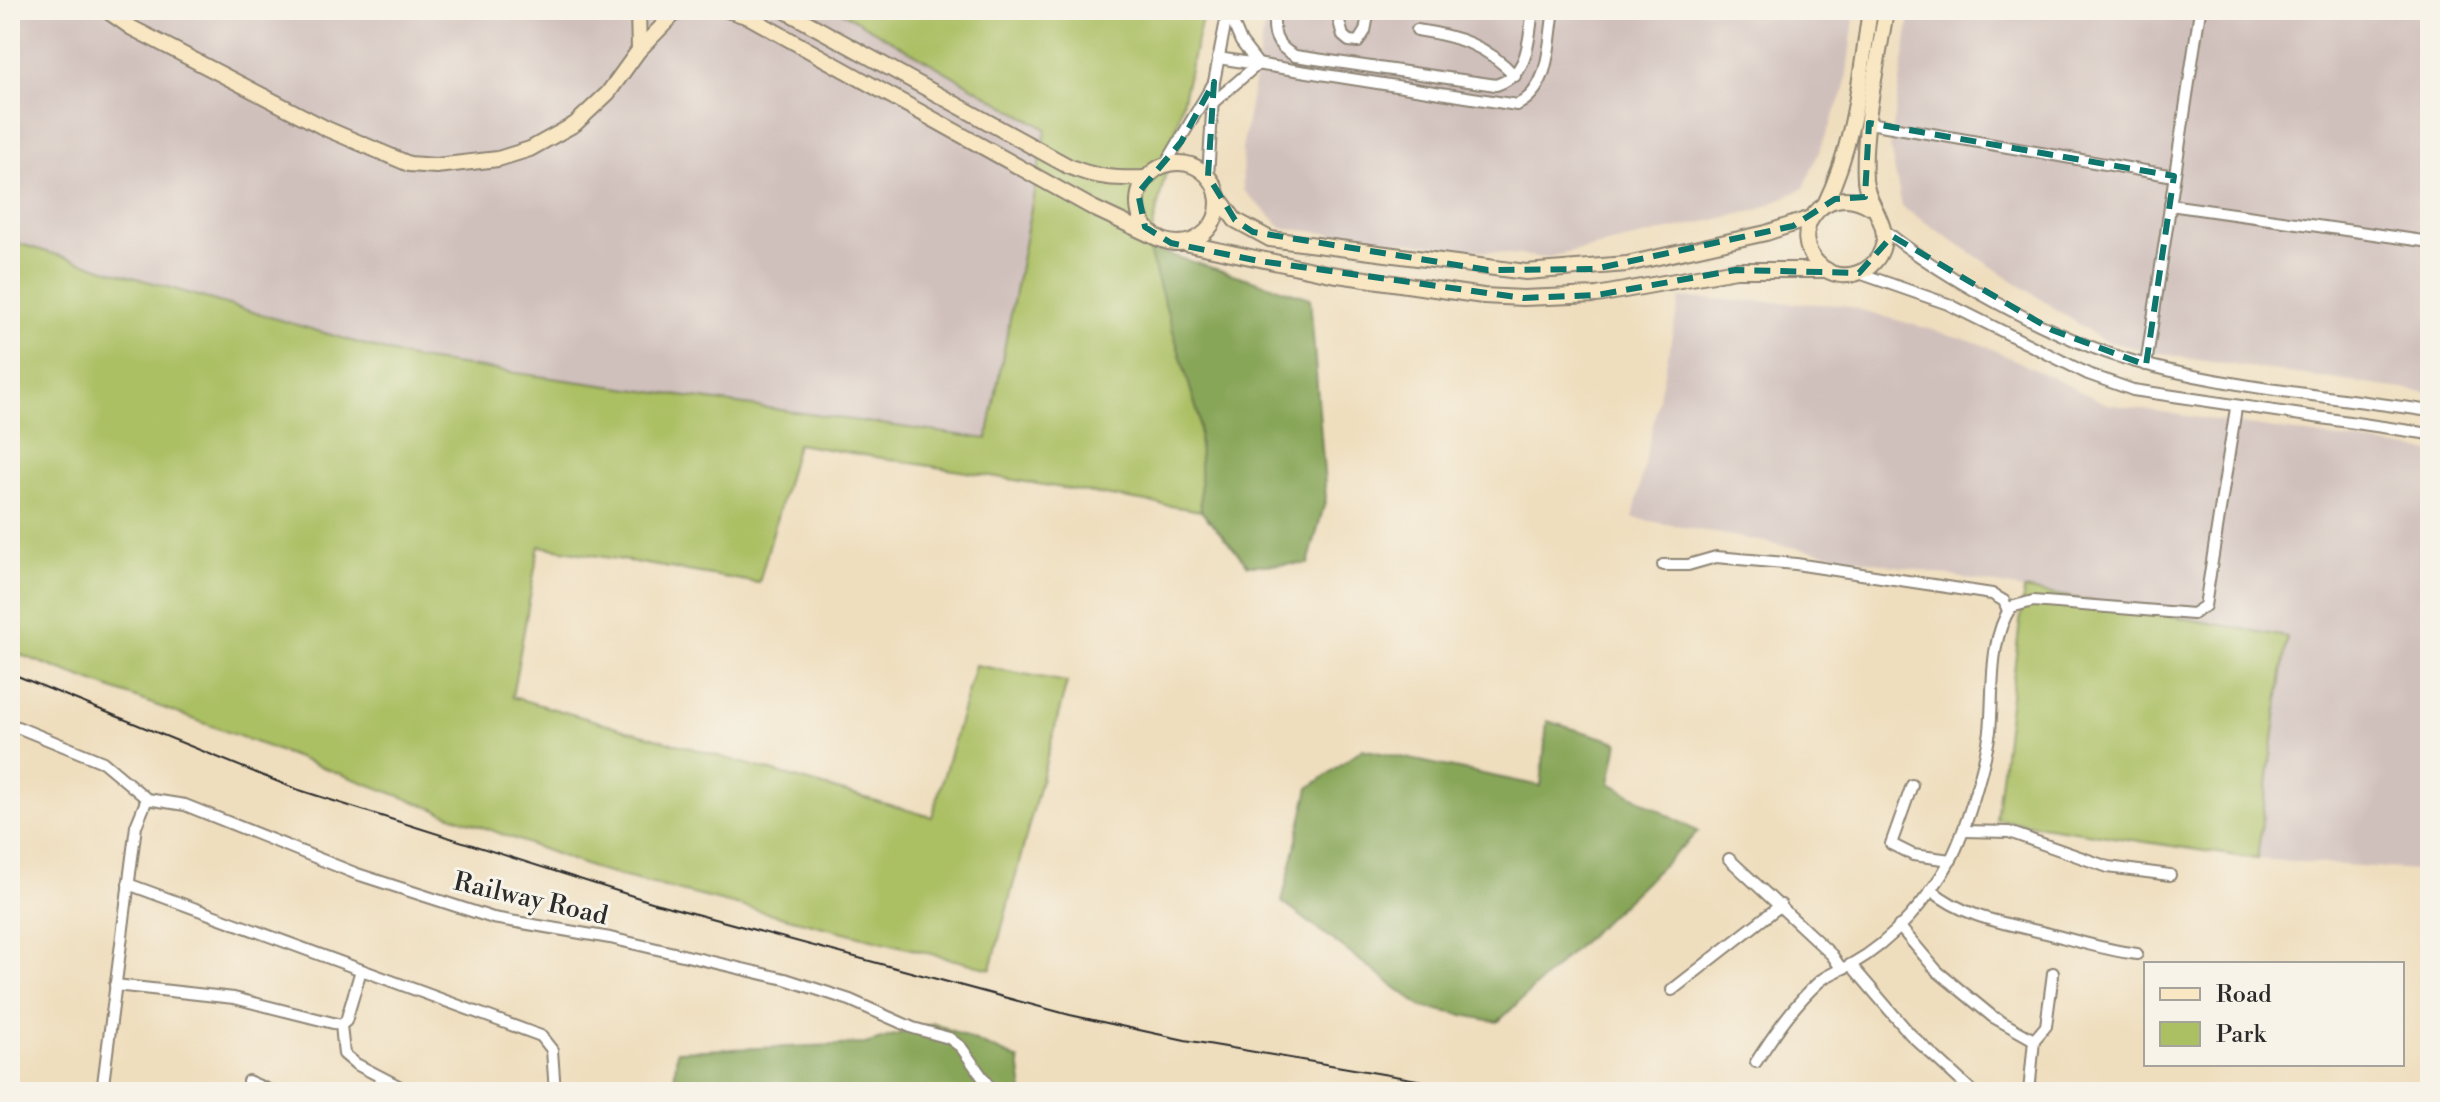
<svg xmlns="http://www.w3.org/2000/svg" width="2440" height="1102" font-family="'Libre Bodoni',serif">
  <rect width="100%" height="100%" fill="#f7f3e8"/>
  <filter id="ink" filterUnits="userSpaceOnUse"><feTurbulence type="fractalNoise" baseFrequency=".0125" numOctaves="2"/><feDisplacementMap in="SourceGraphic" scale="16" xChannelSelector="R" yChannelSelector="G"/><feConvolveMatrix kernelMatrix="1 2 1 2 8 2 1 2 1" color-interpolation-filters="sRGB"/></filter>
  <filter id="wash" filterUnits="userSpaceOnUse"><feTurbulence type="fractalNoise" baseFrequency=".006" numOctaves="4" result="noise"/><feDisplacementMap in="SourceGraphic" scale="32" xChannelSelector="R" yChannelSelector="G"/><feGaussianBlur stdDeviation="1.8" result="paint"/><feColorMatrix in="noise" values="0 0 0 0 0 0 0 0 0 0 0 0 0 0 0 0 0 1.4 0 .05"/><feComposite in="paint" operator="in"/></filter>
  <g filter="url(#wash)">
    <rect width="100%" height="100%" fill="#efdebe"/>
    <g fill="#d0c0bc">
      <path d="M10 10H838L1046 129 988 439 410 358 10 241Z"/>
      <path d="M1267 10H1855L1845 89 1804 188 1758 210 1545 258 1283 228 1243 190 1242 149Z"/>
      <path d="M1911 10H2430V393L2184 358 2104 341 1902 207 1890 147Z"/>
      <path d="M1680 298 1843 305 1979 343 2107 404 2430 452V871L2257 859 2286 637 1633 518Z"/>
    </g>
    <g fill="#abbf63" stroke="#6b7547" stroke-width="2">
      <path d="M838 10H1204L1148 248 1199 417 1201 511 797 444 759 583 539 546 512 697 932 817 975 665 1067 682 991 969 601 871 10 651V241L410 358 987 439 1046 129Z"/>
      <path d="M2024 589 2287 637 2257 859 1996 819Z"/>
    </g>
    <g fill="#88a659" stroke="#5a6842" stroke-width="2">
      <path d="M1148 248 1310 298 1326 498 1308 564 1248 565 1201 511 1199 417Z"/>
      <path d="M1547 721 1618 742 1610 783 1698 832 1498 1022 1422 1007 1282 902 1309 788 1362 749 1541 786Z"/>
      <path d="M934 1023 1019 1060 1023 1092H673L677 1051 865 1044Z"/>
    </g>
  </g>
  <g filter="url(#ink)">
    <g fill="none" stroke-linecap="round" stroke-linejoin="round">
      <g stroke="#8d8474" stroke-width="14">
        <g id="street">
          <path d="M1275 10C1272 32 1274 45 1295 56L1496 85C1530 74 1528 41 1533 10"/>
          <path d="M1336 10 1343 36 1349 41 1358 42 1365 31 1369 10"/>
          <path d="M1417 30C1457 36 1487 45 1515 76"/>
          <path d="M1218 58 1517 105C1551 88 1548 44 1554 10"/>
          <path d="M1215 101 1258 64 1241 42 1228 11"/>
          <path d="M1869 123 2174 176"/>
          <path d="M1165 165 1213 84"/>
          <path d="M1208 176 1214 82 1228 10"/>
          <path d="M2170 205 2430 242"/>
          <path d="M1884 230C1951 283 2064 344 2147 365 2238 389 2338 397 2430 411"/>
          <path d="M1859 273 1948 304 2088 374 2133 390 2430 434"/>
          <path d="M2146 365 2200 10"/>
          <path d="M1663 565H1688L1716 557 1796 564 1992 594 2004 601 2008 611"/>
          <path d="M10 724 103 762 147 799 185 805 357 874 493 918 610 938 785 979 850 1000 913 1028 949 1038 961 1047 993 1092"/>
          <path d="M1912 785 1891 844 1913 855 1951 860"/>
          <path d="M1964 831 2009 832 2108 867 2170 875"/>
          <path d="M1729 859 1832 955 1840 967"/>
          <path d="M128 884 541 1036 552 1050 555 1092"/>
          <path d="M1931 890C1965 918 2005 923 2046 933 2077 941 2105 950 2137 954"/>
          <path d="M1899 926 1937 971 1993 1017 2034 1040"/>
          <path d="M1851 965 1910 1034 1973 1092"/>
          <path d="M361 970 346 1021 341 1025 344 1054 356 1064 410 1092"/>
          <path d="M115 985 234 998 341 1025"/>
          <path d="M1672 990 1781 905"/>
          <path d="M1756 1062C1775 1033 1794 1004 1820 981 1830 973 1841 970 1852 964 1892 942 1930 898 1951 859 1965 833 1986 761 1990 731 1994 691 1988 641 2011 607L2033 601 2193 614 2205 606 2236 408"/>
          <path d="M248 1081 273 1092"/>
          <path d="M102 1092 136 826 147 799"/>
          <path d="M2029 1092 2034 1040 2046 1026 2053 973"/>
        </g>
      </g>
      <g stroke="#8d8474" stroke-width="18">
        <g id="secondary">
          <path d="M106 10 132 28 327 129 409 164 436 166 498 159 530 149 575 124 608 93 639 50 674 14"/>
          <path d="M638 10 639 50"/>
          <path d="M649 10 671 15 687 10"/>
          <path d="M727 10 749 17 1093 208 1159 239"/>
          <path d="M784 10 1068 166C1095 178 1117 179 1146 178"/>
          <circle cx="1178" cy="203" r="40"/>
          <path d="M1217 195 1235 220 1270 239 1526 272 1627 264 1766 233 1811 218"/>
          <path d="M1825 204C1855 143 1860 76 1870 10"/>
          <path d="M1870 207C1826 178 1782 235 1822 267 1842 284 1874 273 1882 249 1891 224 1867 205 1865 180 1862 125 1878 65 1886 10"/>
          <path d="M1184 243 1331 274 1483 296 1523 298 1597 295 1736 270H1827"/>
        </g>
      </g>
      <use href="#street" stroke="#fff" stroke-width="10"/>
      <use href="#secondary" stroke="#f9e7c3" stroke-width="14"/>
      <path stroke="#2b2b2b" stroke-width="2" d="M10 673 296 789 655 903 1070 1015 1185 1040 1487 1092"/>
    </g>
  </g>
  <path fill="none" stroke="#0f766e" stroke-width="6" stroke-dasharray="16 10" stroke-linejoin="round" d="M1214 82 1208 176 1235 220 1253 232 1488 270 1594 269 1793 226 1835 199 1865 197 1869 123 2174 176 2146 365 2052 330 1892 236 1859 273 1736 270 1597 295 1523 298 1259 261 1171 243 1145 227 1138 193 1181 142Z"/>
  <g text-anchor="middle" stroke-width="6" stroke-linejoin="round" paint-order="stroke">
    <g font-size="26" fill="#2b2b2b" stroke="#f7f3e8">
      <text transform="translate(531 898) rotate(13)" y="9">Railway Road</text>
    </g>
  </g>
  <rect width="2440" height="1102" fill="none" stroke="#f7f3e8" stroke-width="40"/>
  <rect x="2144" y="962" width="260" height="104" fill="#f7f3e8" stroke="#a5a39c" stroke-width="2"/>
  <rect x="2160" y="988" width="40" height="12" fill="#f9e7c3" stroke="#a5a39c" stroke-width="2"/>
  <text x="2216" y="1002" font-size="24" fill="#2b2b2b">Road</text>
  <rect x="2160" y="1022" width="40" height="24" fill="#abbf63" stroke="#a5a39c" stroke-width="2"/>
  <text x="2216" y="1042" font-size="24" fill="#2b2b2b">Park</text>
</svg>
